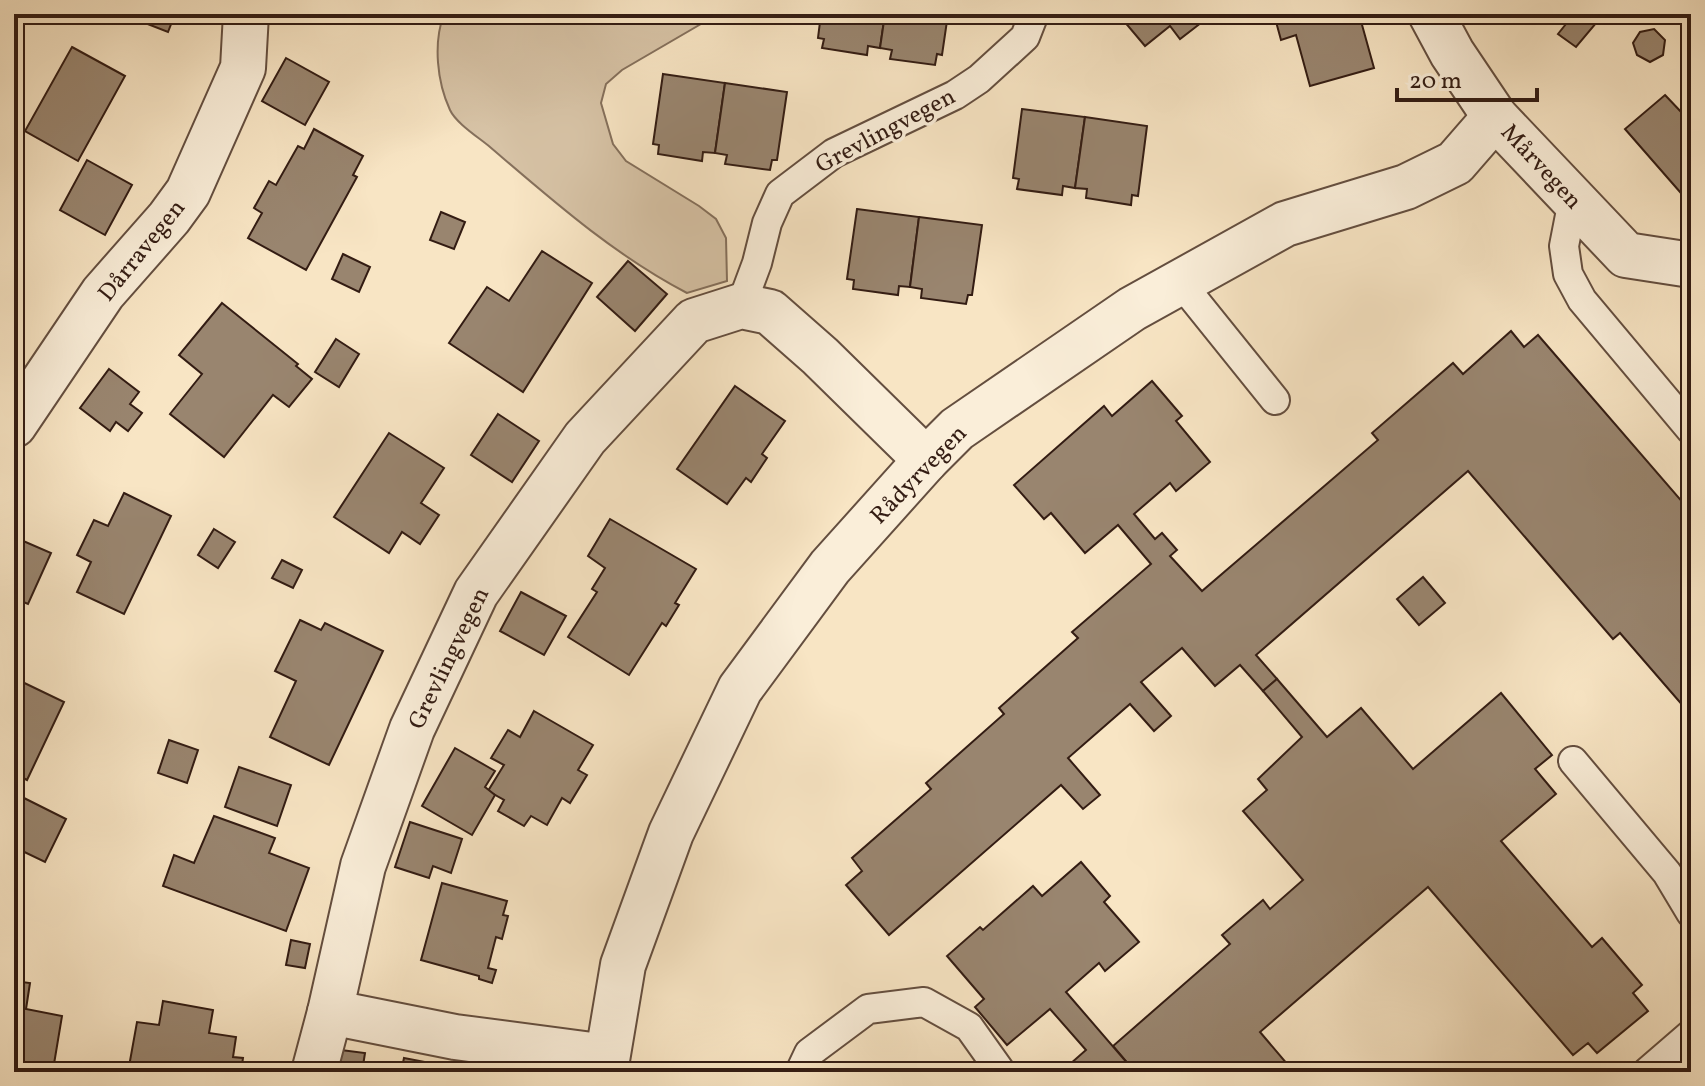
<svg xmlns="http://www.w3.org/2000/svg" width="1705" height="1086" font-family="Vollkorn,serif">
  <rect width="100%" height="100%" fill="#f8e5c4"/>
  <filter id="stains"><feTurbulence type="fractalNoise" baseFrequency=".0025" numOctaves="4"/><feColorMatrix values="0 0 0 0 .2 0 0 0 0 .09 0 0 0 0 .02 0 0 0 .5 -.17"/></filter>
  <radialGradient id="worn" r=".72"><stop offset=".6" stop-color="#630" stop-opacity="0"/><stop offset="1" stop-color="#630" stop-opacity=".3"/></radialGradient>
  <path fill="#d7c3a6" stroke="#85705c" stroke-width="2" d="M444 14H718L622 70 606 84 601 103 613 144 626 161 699 206 716 219 726 238 727 281 687 293C614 255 552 200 490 147 478 137 456 123 450 110 437 82 433 43 444 14Z"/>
  <g fill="#99856f" stroke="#331c13" stroke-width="2">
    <path d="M122 14H175L168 32Z"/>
    <path d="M821 14H885L880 48 868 46 867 55 822 48 824 39 818 38Z"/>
    <path d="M885 14H948L942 55 937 54 935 65 890 59 892 50 880 48Z"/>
    <path d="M1118 14H1208L1210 16 1180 39 1170 26 1145 46Z"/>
    <path d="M1288 14H1359L1374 68 1310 86 1296 35 1281 40 1275 18Z"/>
    <path d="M1574 14H1599L1602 16 1576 47 1558 34Z"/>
    <path d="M1654 29 1665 40 1663 55 1650 62 1637 55 1633 43 1640 32Z"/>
    <path d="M72 47 125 76 78 161 25 131Z"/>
    <path d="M286 58 329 82 305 125 262 101Z"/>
    <path d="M663 74 725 83 715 153 703 152 702 161 658 154 659 145 653 144Z"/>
    <path d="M725 83 787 92 777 160H772L770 170 725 164 727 155 715 153Z"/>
    <path d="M1665 95 1684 115 1691 109V182L1680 192 1625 129Z"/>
    <path d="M1022 109 1085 117 1075 188 1063 186 1062 195 1017 189 1019 179 1013 178Z"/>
    <path d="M1085 117 1147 126 1138 196 1132 195 1131 205 1086 198 1087 189 1075 188Z"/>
    <path d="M314 129 363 156 353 175 357 177 306 270 248 238 262 213 254 208 269 181 276 185 298 146 304 149Z"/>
    <path d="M87 160 132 185 105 235 60 210Z"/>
    <path d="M857 209 919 217 910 287 899 286 898 295 853 289 854 280 847 279Z"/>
    <path d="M441 212 465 222 454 249 430 240Z"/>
    <path d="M919 217 982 225 972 295H968L966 304 921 298 922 289 910 287Z"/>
    <path d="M542 251 592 283 523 392 449 343 487 287 509 301Z"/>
    <path d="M343 254 370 267 359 292 332 279Z"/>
    <path d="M628 261 667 294 635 331 597 297Z"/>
    <path d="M222 303 298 364 296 366 312 379 289 407 273 395 224 457 170 414 202 374 179 355Z"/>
    <path d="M1511 331 1524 347 1538 335 1691 512V715L1620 633 1613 639 1468 471 1256 655 1277 679 1263 691 1240 665 1215 686 1182 648 1141 682 1171 716 1154 731 1130 704 1068 758 1100 795 1083 809 1061 785 889 935 846 885 862 871 852 858 931 789 926 783 1004 714 999 708 1078 638 1072 632 1151 564 1118 525 1085 553 1051 513 1044 519 1014 485 1104 406 1112 416 1152 381 1182 416 1176 421 1210 462 1176 491 1170 483 1134 514 1155 539 1162 533 1177 550 1170 556 1202 591 1378 440 1372 433 1453 363 1463 374Z"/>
    <path d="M336 339 359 354 339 387 315 372Z"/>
    <path d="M109 369 139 392 130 404 142 413 128 431 116 422 110 431 80 408Z"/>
    <path d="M735 386 785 421 762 454 767 458 751 482 746 478 727 504 677 469Z"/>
    <path d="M498 414 539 441 512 482 471 455Z"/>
    <path d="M389 433 444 468 421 503 439 515 420 544 402 532 389 553 334 517Z"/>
    <path d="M124 493 171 516 124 614 77 592 91 562 77 555 94 520 108 526Z"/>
    <path d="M610 519 696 569 675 603 679 605 666 626 662 623 629 675 568 637 597 592 592 589 605 568 588 556Z"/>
    <path d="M214 529 235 542 218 568 198 555Z"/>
    <path d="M14 537 51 553 28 604 14 598Z"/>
    <path d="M282 560 302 570 293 588 272 578Z"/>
    <path d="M1423 577 1445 603 1419 625 1397 599Z"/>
    <path d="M521 592 566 616 544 655 500 631Z"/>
    <path d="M300 620 321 630 325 623 383 651 329 765 270 737 296 681 275 671Z"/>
    <path d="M14 678 64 702 27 780 14 773Z"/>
    <path d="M1277 679 1327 737 1361 708 1413 769 1501 693 1552 755 1535 769 1556 794 1501 841 1592 947 1602 938 1642 985 1633 993 1648 1011 1597 1053 1588 1043 1573 1055 1428 887 1260 1032 1294 1072H1135L1113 1046 1230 944 1222 935 1263 900 1270 909 1303 880 1243 811 1267 790 1258 779 1302 737 1263 691Z"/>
    <path d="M534 711 593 745 578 770 587 775 570 803 562 798 547 825 531 816 524 826 498 811 504 800 488 791 504 765 491 758 508 730 520 737Z"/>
    <path d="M169 740 198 750 187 783 158 773Z"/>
    <path d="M455 748 495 771 485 787 495 795 472 835 422 806Z"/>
    <path d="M239 767 291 785 277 826 225 807Z"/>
    <path d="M24 798 66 819 45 862 14 847V820Z"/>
    <path d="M214 816 275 838 269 853 309 868 286 931 163 886 174 855 194 863Z"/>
    <path d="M410 822 462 839 451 873 433 866 429 878 395 867Z"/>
    <path d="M1081 862 1110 896 1104 902 1139 942 1105 971 1099 963 1066 992 1135 1072H1061L1086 1050 1050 1009 1007 1045 975 1007 984 999 947 956 980 927 983 930 1033 886 1042 896Z"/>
    <path d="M442 883 507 901 503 915 508 916 502 939 496 937 488 968 496 970 492 983 479 979V976L421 960Z"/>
    <path d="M291 940 310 944 305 968 286 965Z"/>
    <path d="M14 981 30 983 26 1009 62 1016 53 1070 16 1063 14 1072Z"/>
    <path d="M163 1001 213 1010 209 1033 236 1037 233 1057 243 1058 241 1072H128L137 1022 159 1025Z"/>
    <path d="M341 1050 365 1053 362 1072H337Z"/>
    <path d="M404 1058 451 1067V1072H401Z"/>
  </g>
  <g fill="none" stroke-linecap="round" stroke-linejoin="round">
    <g stroke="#644e3f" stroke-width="32">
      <g id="lane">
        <path d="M1573 200 1564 246 1568 274 1582 300 1691 430"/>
        <path d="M1180 282 1275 400"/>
        <path d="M741 306 757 263 767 223 780 194 834 153 955 95 979 79 1025 37 1034 14"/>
        <path d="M1573 761 1667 873 1691 913"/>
        <path d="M800 1072 809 1053 868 1009 924 1002 969 1027 1001 1072"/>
        <path d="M1647 1072 1691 1034"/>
      </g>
    </g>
    <g stroke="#644e3f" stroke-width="48">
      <g id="street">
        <path d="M1431 14 1452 53 1495 117 1626 255 1691 265"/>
        <path d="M14 425 103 293 169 218 188 192 243 68 246 14"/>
        <path d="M607 1057 455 1037 330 1012 363 866 412 729 476 593 585 438 694 321 741 306 770 312 820 356 926 460"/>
        <path d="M314 1072 330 1012"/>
        <path d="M605 1072 623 965 671 833 740 689 830 567 926 460 957 429 1132 309 1285 224 1406 187 1455 163 1495 117"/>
      </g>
    </g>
    <use href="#lane" stroke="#faeed9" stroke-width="28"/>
    <use href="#street" stroke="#faeed9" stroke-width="44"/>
  </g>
  <g text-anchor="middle" stroke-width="7" stroke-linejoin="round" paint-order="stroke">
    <g font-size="24" fill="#331c13" stroke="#faeed9">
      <text transform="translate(885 130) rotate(-28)" y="8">Grevlingvegen</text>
      <text transform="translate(1542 166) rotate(47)" y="8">Mårvegen</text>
      <text transform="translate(141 250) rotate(-51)" y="8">Dårravegen</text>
      <text transform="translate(918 474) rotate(-46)" y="8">Rådyrvegen</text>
      <text transform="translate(448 658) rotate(-64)" y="8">Grevlingvegen</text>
    </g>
  </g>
  <rect width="1705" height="1086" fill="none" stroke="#f8e5c4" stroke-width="48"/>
  <rect x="16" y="16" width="1673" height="1054" fill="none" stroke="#331c13" stroke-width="4"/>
  <rect x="24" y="24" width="1657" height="1038" fill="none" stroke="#331c13" stroke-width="2"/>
  <path d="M1397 88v12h140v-12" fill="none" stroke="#331c13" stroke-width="4"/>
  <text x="1409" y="88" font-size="24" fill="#331c13" stroke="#faeed9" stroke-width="6" paint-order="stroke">20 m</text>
  <rect width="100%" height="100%" filter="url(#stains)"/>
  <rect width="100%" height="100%" fill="url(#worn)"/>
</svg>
